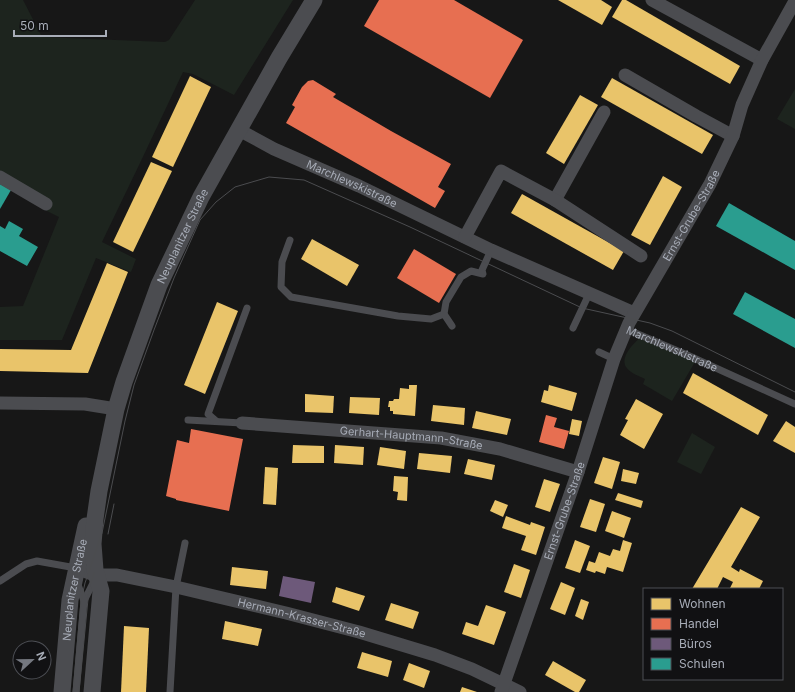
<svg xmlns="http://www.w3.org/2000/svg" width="795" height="692" font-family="Inter,sans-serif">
  <rect width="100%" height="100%" fill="#171717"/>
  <g fill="#1d241e">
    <path d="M0 0H23L42 37 165 42 169 40 195 0H293L234 95 193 74 183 72 140 163 102 242 136 259 131 272 96 258 62 340H0V307L23 306 59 217 45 210 0 171Z"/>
    <path d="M795 89V129L777 119Z"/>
    <path d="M641 337 695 362 672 401 643 384 645 379C639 376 630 373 626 367 620 356 634 343 641 337Z"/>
    <path d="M692 433 715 447 701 474 677 462Z"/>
  </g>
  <g fill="#e9c46a">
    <path d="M558 0H601L612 7 602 25Z"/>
    <path d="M622 0H626L740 66 730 84 612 17Z"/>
    <path d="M190 76 211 87 173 167 152 157Z"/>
    <path d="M612 78 713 135 702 154 601 97Z"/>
    <path d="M580 95 598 105 564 164 546 153Z"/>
    <path d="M151 162 172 171 133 252 113 242Z"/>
    <path d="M663 176 682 187 650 245 631 235Z"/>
    <path d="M522 194 624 251 613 270 511 213Z"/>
    <path d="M312 239 359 265 347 286 301 259Z"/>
    <path d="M107 263 128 272 88 373 0 371V349L71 350Z"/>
    <path d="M217 302 238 311 205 394 184 385Z"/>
    <path d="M693 373 768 415 758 435 683 393Z"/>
    <path d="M409 385H417L415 416 393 414V411H390V407H388L389 401H393L394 399H399L400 388 409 389Z"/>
    <path d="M549 385 577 393 572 411 541 402 544 390 548 391Z"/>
    <path d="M305 394 334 396 333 413 305 412Z"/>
    <path d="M350 397 380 398 379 415 349 413Z"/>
    <path d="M636 399 663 414 644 449 620 435 628 420 625 419Z"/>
    <path d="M433 405 465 408 464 425 431 421Z"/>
    <path d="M476 411 511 419 507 435 472 428Z"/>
    <path d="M572 419 582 421 579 436 569 434Z"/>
    <path d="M786 421 795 427V453L773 441Z"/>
    <path d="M293 445 324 446V463H292Z"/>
    <path d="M335 445 364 447 363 465 334 463Z"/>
    <path d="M380 447 406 451 404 469 377 465Z"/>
    <path d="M419 453 452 456 450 473 417 469Z"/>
    <path d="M603 457 620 462 612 489 594 483Z"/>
    <path d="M468 459 495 465 492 480 464 474Z"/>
    <path d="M265 467 278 468 276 505 263 504Z"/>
    <path d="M623 469 639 473 636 484 621 481Z"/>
    <path d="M394 476 408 477 407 501 397 500 398 492 393 491Z"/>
    <path d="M544 479 560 484 550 512 535 507Z"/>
    <path d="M618 493 643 501 641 508 615 500Z"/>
    <path d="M590 499 605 504 596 532 580 527Z"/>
    <path d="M495 500 508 505 503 517 490 511Z"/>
    <path d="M741 507 760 517 731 567 739 572 740 569 763 581 759 589H731L730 588 733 582 723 577 717 589H692Z"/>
    <path d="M612 511 631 518 624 538 605 531Z"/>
    <path d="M506 516 530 525 531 522 545 527 536 555 521 550 526 536 502 528Z"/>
    <path d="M575 540 590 546 580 573 565 568Z"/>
    <path d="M623 540 632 543 623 572 607 567 605 574 596 571 595 573 586 570 589 561 595 563 599 552 610 556 613 549 620 551Z"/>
    <path d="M514 564 530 570 521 598 504 592Z"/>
    <path d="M232 567 268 571 266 589 230 585Z"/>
    <path d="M561 582 575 588 565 615 550 609Z"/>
    <path d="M336 587 365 596 359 611 332 602Z"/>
    <path d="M581 599 589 602 583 620 575 616Z"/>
    <path d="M391 603 419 612 413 629 385 620Z"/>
    <path d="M486 605 506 612 494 645 462 634 466 622 478 626Z"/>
    <path d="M225 621 262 629 258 646 222 639Z"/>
    <path d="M124 626 149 628 146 692H121Z"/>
    <path d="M362 652 392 661 388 677 357 668Z"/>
    <path d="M553 661 586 680 579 692H575L545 675Z"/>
    <path d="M409 663 430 671 424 688 403 680Z"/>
    <path d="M462 687 477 692H460Z"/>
  </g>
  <g fill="#e76f51">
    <path d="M379 0H454L523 40 490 98 364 26Z"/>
    <path d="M313 80 336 94 333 97 391 131 451 164 438 187 445 191 435 208 286 123 295 107 292 105 302 87 308 81Z"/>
    <path d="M414 249 456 274 439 303 397 278Z"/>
    <path d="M546 415 557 418 554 427 569 431 564 449 539 442Z"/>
    <path d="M191 429 243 439 229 511 176 500V499L166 496 177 440 189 443Z"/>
  </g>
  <path fill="#6d597a" d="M283 576 315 582 311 603 279 596Z"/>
  <g fill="#2a9d8f">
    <path d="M0 184 11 190 0 209Z"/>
    <path d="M729 203 795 241V270L716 226Z"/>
    <path d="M9 221 23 229 19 236 38 247 27 266 0 251V226L5 229Z"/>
    <path d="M745 292 795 319V348L733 314Z"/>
  </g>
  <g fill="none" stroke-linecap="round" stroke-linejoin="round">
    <g stroke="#4b4c50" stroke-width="7">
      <path d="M290 240 282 262 281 287 291 297 398 316 431 319 444 314"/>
      <path d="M452 326 444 314 446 302 461 277 471 271 483 274 482 270 491 250"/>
      <path d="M573 328 589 294"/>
      <path id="s1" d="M626 329 685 354 795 404"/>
      <path d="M599 352 614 359"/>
      <path d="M188 420 242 423"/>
      <path d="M216 421 208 414 247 308"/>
      <path d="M0 581 26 564 37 561 76 568"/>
      <path d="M84 601 95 579"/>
      <path d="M76 692 84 601 77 582"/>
      <path d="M170 692 176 587 185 543"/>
    </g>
    <g stroke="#4b4c50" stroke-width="13">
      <path d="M652 0 762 60"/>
      <path d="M625 75 696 116 733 136"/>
      <path id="s2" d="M239 130 274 149 359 186 491 250 634 313"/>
      <path d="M0 177 46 204"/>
      <path d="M555 200 604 112"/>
      <path d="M465 237 501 171 555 200 641 256"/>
      <path d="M0 403 85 404 116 409"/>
      <path id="s3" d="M242 423 441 438 500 449 578 472"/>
      <path id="s4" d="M76 568 94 575H117L176 587 286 613 359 632 435 655 472 669 520 692"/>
      <path id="s5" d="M501 692 578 472 614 359 629 323 710 184 733 136 742 105 762 60 795 1"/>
    </g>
    <g stroke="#4b4c50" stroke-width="17">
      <path id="s6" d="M62 692 70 600 86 526"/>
      <path id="s7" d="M92 692 101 591 95 570 93 544 95 519 99 491 116 409 124 382 159 285 201 197 279 58 314 0"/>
    </g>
    <g stroke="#4b4c4f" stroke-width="1">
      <path d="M108 534 114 504"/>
      <path d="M73 692 81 601 85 583 102 533 125 421 134 385 154 330 174 278 200 220 216 202 235 187 269 177 304 180 410 227 582 308 650 323 672 331 795 392"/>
      <path d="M79 692 89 589 94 573"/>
    </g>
  </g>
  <g text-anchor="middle" stroke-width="4" stroke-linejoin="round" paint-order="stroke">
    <g font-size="11" fill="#a8adb8" stroke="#111113">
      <text dy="4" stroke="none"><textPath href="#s2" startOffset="125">Marchlewskistraße</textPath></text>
      <text dy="4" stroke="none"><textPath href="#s5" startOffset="515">Ernst-Grube-Straße</textPath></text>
      <text dy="4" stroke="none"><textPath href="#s7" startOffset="472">Neuplanitzer Straße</textPath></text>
      <text dy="4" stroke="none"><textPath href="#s1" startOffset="50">Marchlewskistraße</textPath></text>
      <text dy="4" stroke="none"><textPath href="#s3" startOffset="170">Gerhart-Hauptmann-Straße</textPath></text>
      <text dy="4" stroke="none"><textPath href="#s5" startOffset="192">Ernst-Grube-Straße</textPath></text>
      <text dy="4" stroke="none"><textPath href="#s6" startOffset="103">Neuplanitzer Straße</textPath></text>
      <text dy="4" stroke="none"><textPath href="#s4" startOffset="232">Hermann-Krasser-Straße</textPath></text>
    </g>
  </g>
  <rect x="643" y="588" width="140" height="92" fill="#111113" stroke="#4d4f55"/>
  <rect x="651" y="598" width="20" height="12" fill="#e9c46a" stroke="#4d4f55"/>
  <text x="679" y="608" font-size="12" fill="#a8adb8">Wohnen</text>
  <rect x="651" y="618" width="20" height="12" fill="#e76f51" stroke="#4d4f55"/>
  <text x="679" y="628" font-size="12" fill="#a8adb8">Handel</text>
  <rect x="651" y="638" width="20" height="12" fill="#6d597a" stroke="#4d4f55"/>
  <text x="679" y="648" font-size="12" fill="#a8adb8">Büros</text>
  <rect x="651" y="658" width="20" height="12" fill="#2a9d8f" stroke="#4d4f55"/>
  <text x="679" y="668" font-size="12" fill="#a8adb8">Schulen</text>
  <g transform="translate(32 660) rotate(68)"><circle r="19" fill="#111113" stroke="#4d4f55"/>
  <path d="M0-3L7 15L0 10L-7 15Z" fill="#757880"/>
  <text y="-6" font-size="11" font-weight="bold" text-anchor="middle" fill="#a8adb8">N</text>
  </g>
  <path d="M14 30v6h92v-6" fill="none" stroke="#a8adb8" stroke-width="2"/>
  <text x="20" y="30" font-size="12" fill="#a8adb8" stroke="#111113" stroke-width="3" paint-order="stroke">50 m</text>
</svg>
